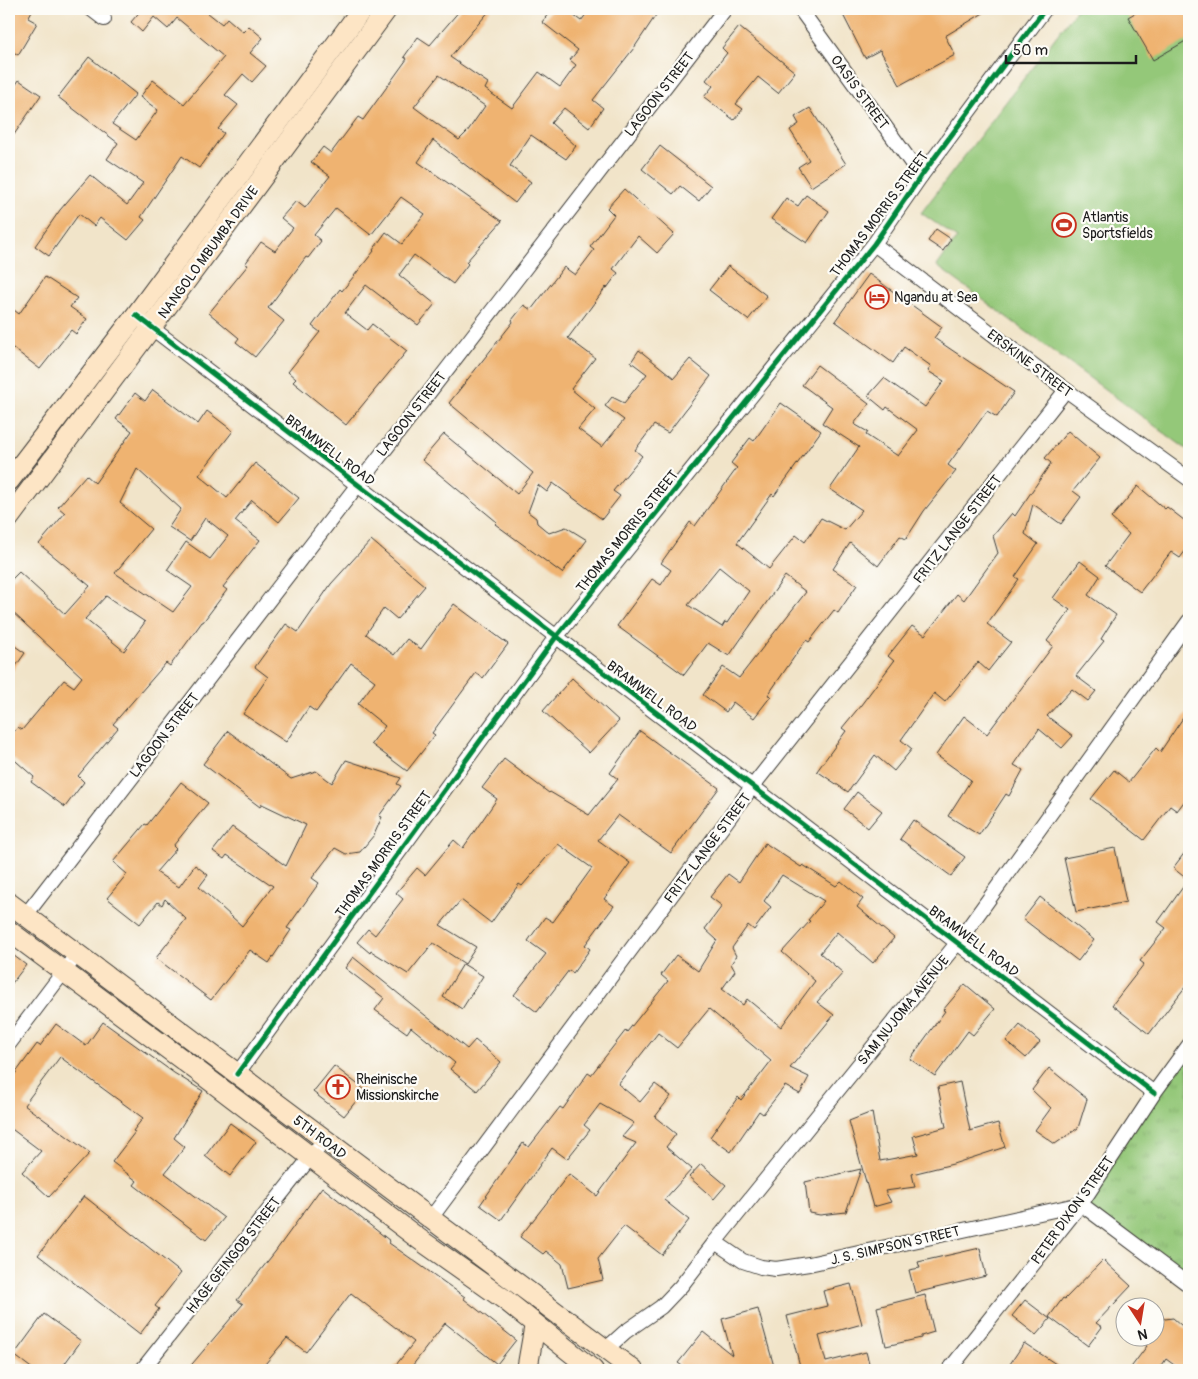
<svg xmlns="http://www.w3.org/2000/svg" width="1198" height="1379" font-family="Pangolin,sans-serif">
  <defs>
    <pattern id="grass-tufts" width="24" height="20" patternUnits="userSpaceOnUse" patternTransform="scale(1.25)"><rect width="24" height="20" fill="#94c879"/><path d="M3 7l-1-3M5 7V3M7 7l1-3M15 17l-1-3M17 17v-4M19 17l1-3" fill="none" stroke="#7fab68"/></pattern>
  </defs>
  <rect width="100%" height="100%" fill="#fdfcf7"/>
  <filter id="ink" filterUnits="userSpaceOnUse"><feTurbulence type="fractalNoise" baseFrequency=".02" numOctaves="2"/><feDisplacementMap in="SourceGraphic" scale="10" xChannelSelector="R" yChannelSelector="G"/><feConvolveMatrix kernelMatrix="1 2 1 2 8 2 1 2 1" color-interpolation-filters="sRGB"/></filter>
  <filter id="wash" filterUnits="userSpaceOnUse"><feTurbulence type="fractalNoise" baseFrequency=".0096" numOctaves="4" result="noise"/><feDisplacementMap in="SourceGraphic" scale="20" xChannelSelector="R" yChannelSelector="G"/><feGaussianBlur stdDeviation="1.12" result="paint"/><feColorMatrix in="noise" values="0 0 0 0 0 0 0 0 0 0 0 0 0 0 0 0 0 1.4 0 .05"/><feComposite in="paint" operator="in"/></filter>
  <g filter="url(#wash)">
    <rect width="100%" height="100%" fill="#f1e4c9"/>
    <path fill="url(#grass-tufts)" stroke="#58724a" d="M1189 1048V1285L1081 1204Z"/>
    <path fill="#94c879" stroke="#58724a" d="M1077 9H1189V451L937 266 957 238 921 213Z"/>
    <g id="blocks">
      <g fill="#efb371" fill-rule="evenodd">
        <path d="M9 9H33L28 18 37 23 18 55 9 49Z"/>
        <path d="M142 9H203L222 24 227 18 243 32 249 26 263 38 250 53 266 66 252 82 243 74 225 95 238 105 218 129 224 133 199 168 182 156 141 217 145 220 128 240 100 218 94 226 79 214 49 256 35 246 60 210 90 175 127 205 143 183 107 159 118 143 58 97 89 57 136 94 112 124 136 140 158 110 140 97 153 80 184 104 224 57 177 18 168 29 154 17 142 32 131 22Z"/>
        <path d="M461 9H491L450 57 488 83 485 89 512 108 539 72 560 87 576 65 570 60 578 50 542 22 552 9H565L581 21 590 9H660L634 48 593 100 603 108 589 128 564 108 551 123 576 146 566 159 531 135 510 166 531 182 515 203 433 140 418 162 502 221 466 262 468 264 453 284 414 255 399 275 435 304 418 325 366 285 345 313 367 330 372 324 407 351 346 425 293 382 296 379 288 372 320 332 312 326 340 289 342 291 374 251 373 250 386 232 402 244 425 214 401 197 371 235 336 208 314 235 321 241 308 258 306 257 268 308 284 321 255 357 236 342 239 338 209 313 248 265 245 264 261 242 275 251 293 228 281 218 296 201 305 208 330 176 311 162 323 147 331 153 358 117 363 120 407 59 404 57 418 37 430 45ZM439 75 485 106 467 132 459 140 414 107Z"/>
        <path d="M840 9H990L945 36 955 55 900 85 880 50 865 58Z"/>
        <path d="M1142 9H1189V39L1153 60 1128 17Z"/>
        <path d="M739 27 795 72 778 93 758 77 736 104 743 109 734 120 704 97 713 86 706 80 727 53 722 48Z"/>
        <path d="M19 80 41 95 9 142V95Z"/>
        <path d="M810 108 846 164 811 187 798 167 809 160 790 130 799 124 795 117Z"/>
        <path d="M660 146 711 186 699 201 680 186 673 194 642 169Z"/>
        <path d="M624 189 674 234 657 253 638 236 613 269 618 273 607 288 606 287 568 338 595 358 571 389 595 409 578 429 602 447 624 420 605 406 612 397 624 403 647 374 631 362 639 350 674 378 690 359 711 376 668 433 654 425 635 450 642 456 613 491 620 496 602 519 553 483 547 492 538 485 528 512 536 518 537 523 549 533 566 527 587 540 562 573 495 524 497 522 422 460 444 434 517 494 533 473 449 403 513 322 512 320 524 305 531 310 564 267 575 275 594 250 590 247 614 215 607 208Z"/>
        <path d="M806 195 829 211 807 243 771 219 786 198 798 206Z"/>
        <path d="M936 229 951 239 943 251 928 241Z"/>
        <path d="M728 266 767 296 748 320 709 290Z"/>
        <path d="M869 274 942 327 934 338 1014 392 997 417 987 411 948 465 956 471 924 511 906 539 900 536 878 566 850 543 833 569 857 585 838 613 834 610 809 642 806 640 768 695 771 696 754 718 733 702 726 712 703 695 723 667 739 678 806 592 785 576 729 656 708 643 684 675 617 626 652 579 661 585 671 570 661 563 690 522 695 526 737 468 731 463 750 438 754 441 781 403 821 431 774 496 772 494 737 543 769 569 796 535 805 542 821 518 845 530 862 510 830 489 859 447 822 423 832 407 802 385 817 365 869 404 854 424 868 432 866 435 898 456 918 430 887 407 885 410 868 396 884 378 925 407 944 381 928 371 931 366 904 347 893 363 835 321ZM719 567 749 591 727 623 725 622 722 627 688 605Z"/>
        <path d="M45 277 77 298 70 307 87 319 76 334 71 330 40 369 9 345V306L19 314Z"/>
        <path d="M153 390 198 424 207 411 233 431 199 475 227 498 255 463 299 498 279 522 252 500 235 521 260 540 223 587 227 590 203 622H202L170 666 166 663 113 724 118 728 78 776 84 782 65 807 31 782 34 777 9 755V737L18 727 22 730 64 680 74 687 82 677 9 609V582L19 572 65 614 90 586 39 544 65 513 58 507 86 475 95 483 132 431 116 419 135 393 145 401ZM137 469 181 509 169 527 190 541 205 518 228 536 210 559 186 542 167 570 192 587 173 612 115 573 151 529 120 503ZM106 596 145 622 124 651 85 619Z"/>
        <path d="M1068 431 1100 458 1073 491 1081 497 1061 524 1033 504 1025 534 1038 544 1015 577 1019 579 987 624 1011 642 988 671 978 662 945 702 934 693 901 740 912 749 894 771 875 755 848 792 817 771 846 731 842 728 861 705 894 661 888 656 912 626 925 635 957 594 964 600 998 553 993 536 1012 513 1015 516 1051 463 1045 458Z"/>
        <path d="M1138 486 1165 509 1167 507 1189 524V546L1180 558 1171 552 1140 592 1105 566 1129 534 1111 518Z"/>
        <path d="M371 540 425 586 397 619 384 608 366 634 394 655 407 639 421 649 454 604 508 644 483 678 476 673 432 733 435 735 407 771 371 744 385 726 358 704 375 681 351 663 316 712 309 707 286 742 243 714 268 677 255 667 286 624 298 632 331 584Z"/>
        <path d="M1080 561 1100 576 1088 595 1116 615 1101 639 1104 641 1076 676 1096 691 1088 701 1072 689 1047 716 1073 736 1062 748 1039 729 1014 765 1023 770 1009 796 1006 794 979 835 948 816 971 780 936 755 964 716 987 734 1053 646 1047 641 1070 610 1053 598Z"/>
        <path d="M9 642 25 653 9 676Z"/>
        <path d="M572 678 619 721 589 753 543 711Z"/>
        <path d="M1189 709V795L1177 811 1170 806 1144 840 1091 799 1114 770 1129 782 1156 748 1160 752Z"/>
        <path d="M228 731 291 779 316 771 332 783 346 760 401 778 397 784 401 786 379 816 382 817 374 835 360 852 346 854 335 848 312 878 319 883 287 928 291 930 269 963 250 950 211 1000 156 958 186 919 165 899 162 905 158 902 140 924 107 898 127 874 113 862 145 824 147 825 181 782 208 803 173 846 176 849 156 872 179 887 195 865 208 875 199 887 242 926 273 886 227 855 224 859 213 851 232 827 286 866 306 825 262 804 260 807 203 764Z"/>
        <path d="M640 731 719 788 671 853 618 815 598 840 630 863 604 899 614 906 585 945 590 949 573 973 569 970 537 1012 514 995 546 954 528 941 545 917 553 922 592 868 558 844 522 886 519 884 491 923 461 900 440 925 476 947 465 964 433 943 408 974 371 951 370 953 357 942 368 929 375 935 403 899 396 893 417 868 425 875 454 840 463 848 497 799 482 788 504 759 549 793 550 792 589 815 618 779 610 773Z"/>
        <path d="M857 792 882 811 868 828 844 809Z"/>
        <path d="M913 820 965 857 951 876 900 839Z"/>
        <path d="M765 843 801 867 803 865 836 886 841 881 863 899 857 907 894 938 873 963 837 932 820 953 843 973 817 1002 834 1015 790 1068 809 1077 800 1094 785 1086 763 1114 759 1111 731 1152 710 1137 738 1097 741 1100 771 1061 709 1009 677 1048 658 1033 618 1084 640 1102 655 1084 671 1096 655 1117 676 1134 666 1147 692 1169 664 1200 689 1220 662 1255 624 1226 598 1259 603 1280 568 1288 562 1264 546 1251 543 1254 520 1237 569 1174 597 1196 636 1143 622 1137 634 1123 600 1104 584 1125 590 1130 567 1159 552 1148 501 1220 480 1205 523 1143 529 1147 560 1107 563 1109 588 1073 591 1075 626 1030 627 1032 668 981 661 975 676 955 698 971 717 940 705 929 722 906 710 897 728 874 739 882ZM782 875 824 901 808 920 810 921 782 952 815 981 781 1027 747 999 743 1005 722 989 735 971 731 964 736 956 732 948 748 925 754 930 771 907 764 901Z"/>
        <path d="M1189 847V982L1149 1034 1112 1005 1144 964 1140 961 1166 928 1158 922 1188 880 1173 868Z"/>
        <path d="M1115 848 1126 902 1076 912 1064 858Z"/>
        <path d="M1040 897 1094 940 1078 961 1023 919Z"/>
        <path d="M9 952 26 965 9 987Z"/>
        <path d="M353 957 467 1049 475 1040 501 1062 477 1091 450 1069 455 1063 411 1027 407 1033 375 1010 384 998 345 968Z"/>
        <path d="M463 964 483 976 462 1009 443 997Z"/>
        <path d="M965 984 995 1009 973 1035 968 1031 935 1076 910 1059 945 1011 943 1010Z"/>
        <path d="M103 1022 174 1073 203 1091 174 1138 185 1147 165 1173 224 1218 206 1240 134 1185 137 1181 112 1162 135 1132 133 1131 143 1118 60 1057 24 1105 90 1153 49 1197 22 1172 41 1151 9 1127V1082L37 1044 40 1046 56 1024 86 1046Z"/>
        <path d="M1020 1025 1040 1042 1026 1058 1006 1041Z"/>
        <path d="M334 1066 365 1090 344 1116 313 1092Z"/>
        <path d="M1049 1068 1087 1099 1078 1128 1055 1144 1035 1130 1051 1108 1032 1090Z"/>
        <path d="M960 1082 970 1131 998 1123 1005 1147 953 1164 912 1174 915 1187 885 1191 891 1202 873 1207 849 1121 872 1112 880 1161 918 1154 913 1136 946 1127 938 1087Z"/>
        <path d="M230 1123 256 1142 230 1176 205 1156Z"/>
        <path d="M701 1164 726 1185 714 1199 689 1177Z"/>
        <path d="M861 1169 846 1212 820 1215 809 1213 805 1182Z"/>
        <path d="M322 1187 390 1241 389 1243 465 1297 464 1299 516 1340 497 1364 445 1323 409 1370H392L414 1342 351 1293 306 1352 287 1338 260 1370H187L243 1304 237 1300 275 1252Z"/>
        <path d="M84 1196 181 1273 155 1306 159 1309 140 1334 38 1255Z"/>
        <path d="M980 1248 986 1276 915 1293 909 1270 920 1268 918 1262Z"/>
        <path d="M1103 1260 1131 1286 1096 1323 1102 1327 1088 1346 1049 1317 1063 1298 1065 1299Z"/>
        <path d="M851 1284 862 1324 819 1336 826 1362 866 1352 871 1370H801L787 1316 827 1306 823 1291Z"/>
        <path d="M925 1295 934 1332 921 1336V1338L886 1346 877 1307Z"/>
        <path d="M1025 1300 1050 1319 1036 1335 1012 1316Z"/>
        <path d="M758 1309 775 1370H688L678 1363 703 1332 732 1355 722 1319Z"/>
        <path d="M44 1314 81 1341 60 1370H34L14 1355Z"/>
        <path d="M1156 1314 1165 1319 1173 1318 1189 1332V1370H1181L1166 1359 1159 1370H1129L1147 1346 1133 1336H1156Z"/>
        <path d="M1024 1343 1065 1370H1006Z"/>
      </g>
    </g>
  </g>
  <g filter="url(#ink)">
    <use href="#blocks" fill-opacity="0" stroke="#3c3a36" stroke-width="1"/>
    <g fill="none" stroke-linecap="round" stroke-linejoin="round">
      <g stroke="#3c3a36" stroke-width="16">
        <g id="street">
          <path d="M91 9 104 19"/>
          <path d="M800 9 921 176"/>
          <path d="M874 244 1066 390 1189 479"/>
          <path d="M144 322 1154 1093"/>
          <path d="M25 916 725 9"/>
          <path d="M9 1044 77 954"/>
          <path d="M237 1074 556 637 874 244 921 176 1045 9"/>
          <path d="M431 1218 752 787 1066 390"/>
          <path d="M715 1242 743 1261 761 1267 776 1269 809 1264 1081 1204 1189 1285"/>
          <path d="M605 1350 625 1332 661 1307 681 1286 715 1242 958 942 1189 621"/>
          <path d="M142 1370 324 1140"/>
          <path d="M949 1370 1081 1204 1154 1093 1189 1045"/>
        </g>
      </g>
      <g stroke="#3c3a36" stroke-width="22">
        <g id="secondary">
          <path d="M9 481 136 315 362 9"/>
          <path d="M9 518 151 328 387 9"/>
          <path d="M9 903 633 1370"/>
          <path d="M9 931 199 1072 419 1239 504 1299 593 1370"/>
          <path d="M527 1370 535 1324"/>
        </g>
      </g>
      <use href="#street" stroke="#fff" stroke-width="14"/>
      <use href="#secondary" stroke="#fde5c5" stroke-width="20"/>
      <g stroke="#fdfcf7" stroke-width="8">
        <g id="cycleway">
          <path d="M136 315 1154 1093"/>
          <path d="M237 1074 556 637 874 244 921 176 1045 9"/>
        </g>
      </g>
      <use href="#cycleway" stroke="#00873e" stroke-width="5"/>
    </g>
  </g>
  <defs>
    <g id="stadium-ring" transform="scale(1.25)"><circle r="9.5" fill="#fdfcf7" stroke="#c8321e" stroke-width="1.5"/><path d="M0-5a6.5 5 0 1 0 0 10a6.5 5 0 1 0 0-10ZM-3.5-1.8h7v3.6h-7Z" fill="#c8321e"/></g>
    <g id="hotel-ring" transform="scale(1.25)"><circle r="9.5" fill="#fdfcf7" stroke="#c8321e" stroke-width="1.5"/><path d="M-6-4.5h1.5V1H6V5H4.5V3h-9V5H-6ZM-4 0a1.8 1.8 0 1 1 3.6 0ZM.5 0V-2.5h3Q6-2.5 6 0Z" fill="#c8321e"/></g>
    <g id="church-ring" transform="scale(1.25)"><circle r="9.5" fill="#fdfcf7" stroke="#c8321e" stroke-width="1.5"/><path d="M-1.2-6h2.4v3.5h3.3v2.4h-3.3V6h-2.4V-.1h-3.3v-2.4h3.3Z" fill="#c8321e"/></g>
  </defs>
  <g fill-rule="evenodd">
    <use href="#stadium-ring" x="1064" y="225"/>
    <use href="#hotel-ring" x="877" y="297"/>
    <use href="#church-ring" x="338" y="1087"/>
  </g>
  <g text-anchor="middle" stroke-width="4.5" stroke-linejoin="round" paint-order="stroke">
    <g font-size="14" fill="#1c1c1c" stroke="#fdfcf7">
      <text transform="translate(860 92) rotate(54)" y="5">OASIS STREET</text>
      <text transform="translate(659 94) rotate(-52)" y="5">LAGOON STREET</text>
      <text transform="translate(879 214) rotate(-53)" y="5">THOMAS MORRIS STREET</text>
      <text transform="translate(208 252) rotate(-54)" y="5">NANGOLO MBUMBA DRIVE</text>
      <text transform="translate(1030 363) rotate(37)" y="5">ERSKINE STREET</text>
      <text transform="translate(411 414) rotate(-52)" y="5">LAGOON STREET</text>
      <text transform="translate(330 450) rotate(37)" y="5">BRAMWELL ROAD</text>
      <text transform="translate(957 529) rotate(-52)" y="5">FRITZ LANGE STREET</text>
      <text transform="translate(627 531) rotate(-51)" y="5">THOMAS MORRIS STREET</text>
      <text transform="translate(652 696) rotate(37)" y="5">BRAMWELL ROAD</text>
      <text transform="translate(164 735) rotate(-52)" y="5">LAGOON STREET</text>
      <text transform="translate(707 848) rotate(-53)" y="5">FRITZ LANGE STREET</text>
      <text transform="translate(383 854) rotate(-54)" y="5">THOMAS MORRIS STREET</text>
      <text transform="translate(974 941) rotate(37)" y="5">BRAMWELL ROAD</text>
      <text transform="translate(903 1010) rotate(-51)" y="5">SAM NUJOMA AVENUE</text>
      <text transform="translate(320 1137) rotate(37)" y="5">5TH ROAD</text>
      <text transform="translate(1072 1210) rotate(-54)" y="5">PETER DIXON STREET</text>
      <text transform="translate(895 1245) rotate(-13)" y="5">J. S. SIMPSON STREET</text>
      <text transform="translate(233 1255) rotate(-52)" y="5">HAGE GEINGOB STREET</text>
    </g>
    <g font-size="14" fill="#1c1c1c" stroke="#fdfcf7" text-anchor="start">
      <text x="1082" y="222">Atlantis<tspan x="1082" dy="16">Sportsfields</tspan></text>
      <text x="894" y="302">Ngandu at Sea</text>
      <text x="356" y="1084">Rheinische<tspan x="356" dy="16">Missionskirche</tspan></text>
    </g>
  </g>
  <rect width="1198" height="1379" fill="none" stroke="#fdfcf7" stroke-width="30"/>
  <g transform="translate(1140 1322) rotate(168)"><circle r="24" fill="#fdfcf7" stroke="#a3a29f"/>
  <path d="M0-4L9 19L0 12L-9 19Z" fill="#c8321e"/>
  <text y="-8" font-size="14" font-weight="bold" text-anchor="middle" fill="#1c1c1c">N</text>
  </g>
  <path d="M1006 55v8h130v-8" fill="none" stroke="#1c1c1c" stroke-width="2.5"/>
  <text x="1013" y="55" font-size="15" fill="#1c1c1c" stroke="#fdfcf7" stroke-width="4" paint-order="stroke">50 m</text>
</svg>
